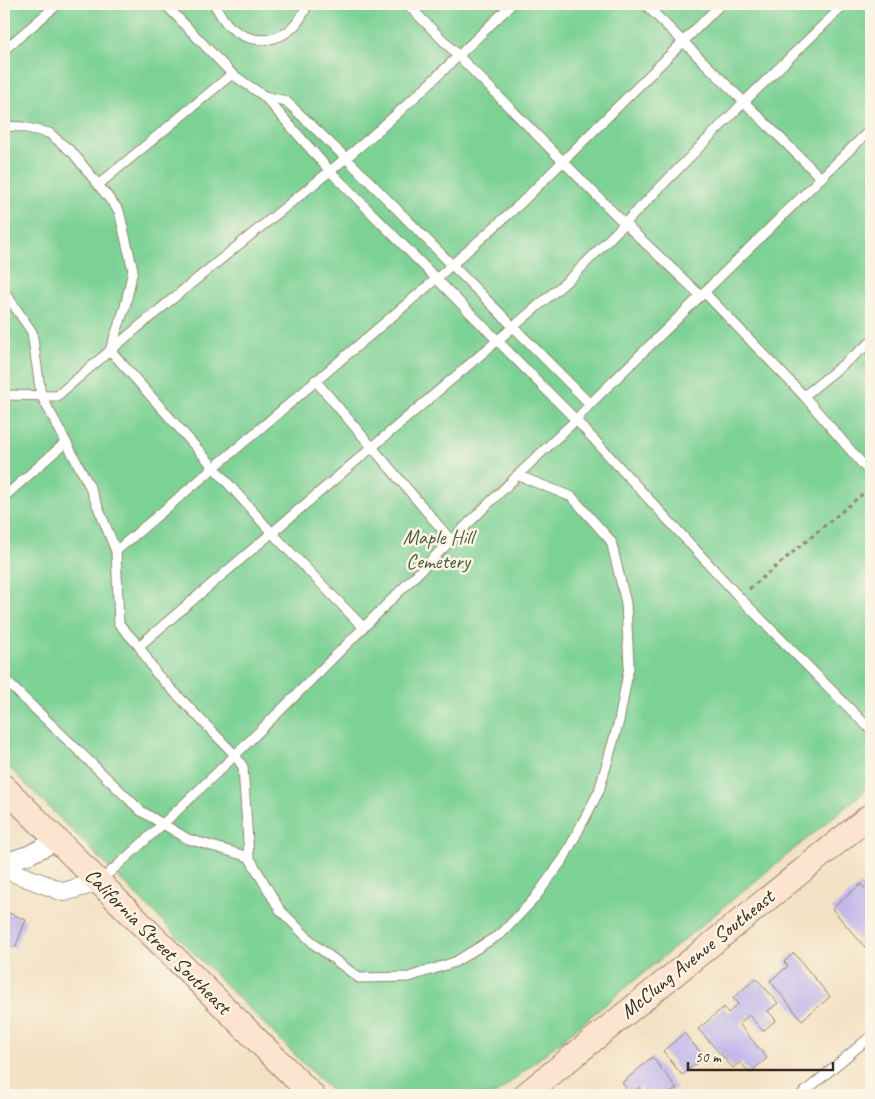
<svg xmlns="http://www.w3.org/2000/svg" width="875" height="1099" font-family="Caveat,sans-serif">
  <rect width="100%" height="100%" fill="#fcf5e5"/>
  <filter id="ink" filterUnits="userSpaceOnUse"><feTurbulence type="fractalNoise" baseFrequency=".02" numOctaves="2"/><feDisplacementMap in="SourceGraphic" scale="10" xChannelSelector="R" yChannelSelector="G"/><feConvolveMatrix kernelMatrix="1 2 1 2 8 2 1 2 1" color-interpolation-filters="sRGB"/></filter>
  <filter id="wash" filterUnits="userSpaceOnUse"><feTurbulence type="fractalNoise" baseFrequency=".0096" numOctaves="4" result="noise"/><feDisplacementMap in="SourceGraphic" scale="20" xChannelSelector="R" yChannelSelector="G"/><feGaussianBlur stdDeviation="1.12" result="paint"/><feColorMatrix in="noise" values="0 0 0 0 0 0 0 0 0 0 0 0 0 0 0 0 0 1.4 0 .05"/><feComposite in="paint" operator="in"/></filter>
  <g filter="url(#wash)">
    <rect width="100%" height="100%" fill="#f2e1c3"/>
    <path fill="#7bd195" stroke="#5b7e5a" d="M4 4H871V786L495 1095H335L4 762Z"/>
    <g id="blocks">
      <g fill="#c2b9ea">
        <path d="M861 884 871 896V954L832 909Z"/>
        <path d="M4 911 26 920 15 948 6 945 4 951Z"/>
        <path d="M794 953 830 997 802 1020 770 981 788 966 784 962Z"/>
        <path d="M756 978 778 1003 768 1011 776 1020 763 1031 749 1015 739 1024 767 1058 750 1073 740 1062 733 1068 698 1029 724 1007 728 1013 738 1004 733 998Z"/>
        <path d="M684 1033 704 1057 682 1075 663 1051Z"/>
        <path d="M652 1057 677 1088 668 1095H646L640 1087 633 1093 635 1095H617L626 1088 622 1083Z"/>
      </g>
    </g>
  </g>
  <g filter="url(#ink)">
    <use href="#blocks" fill-opacity="0" stroke="#968670" stroke-width="1"/>
    <g fill="none" stroke-linecap="round" stroke-linejoin="round">
      <g stroke="#968670" stroke-width="11">
        <g id="lane">
          <path d="M165 4 232 74 264 96 286 101 346 158 590 404"/>
          <path d="M214 4C218 10 222 18 227 24 255 52 295 41 307 4"/>
          <path d="M407 4 624 223 701 296"/>
          <path d="M645 4 821 178"/>
          <path d="M4 50 58 4"/>
          <path d="M264 96 329 170 576 420 739 597 871 730"/>
          <path d="M4 126 23 127 49 133 73 153 119 211 133 270 125 307 110 350 272 533 363 627"/>
          <path d="M98 185 232 74"/>
          <path d="M4 291 32 332 41 395 89 485 116 551 119 624 139 646 156 673 235 755 243 767 249 857 280 910 315 945 359 978 409 977 455 962 502 933 534 899 564 858 599 791 619 721 629 667 626 603 611 541 572 497 517 475"/>
          <path d="M704 292 804 396"/>
          <path d="M871 342 804 396 871 474"/>
          <path d="M315 380 450 539"/>
          <path d="M4 395 57 396C151 314 249 237 346 158 404 110 458 56 512 4"/>
          <path d="M4 497 66 442"/>
          <path d="M116 551 436 279 520 204 721 4"/>
          <path d="M139 646 573 276 744 102 845 4"/>
          <path d="M4 679 141 811 188 839 249 857"/>
          <path d="M100 881C265 735 414 570 576 420L590 404 871 129"/>
          <path d="M801 1095 871 1036"/>
        </g>
      </g>
      <g stroke="#968670" stroke-width="20">
        <g id="street">
          <path d="M4 863 28 855 57 841"/>
          <path d="M4 869 64 892 98 882"/>
        </g>
      </g>
      <g stroke="#968670" stroke-width="26">
        <g id="secondary">
          <path d="M4 787 312 1095"/>
          <path d="M525 1095 871 815"/>
        </g>
      </g>
      <path stroke="#968670" stroke-width="3" stroke-dasharray="4 4" stroke-linecap="butt" d="M749 589 871 487"/>
      <use href="#lane" stroke="#fff" stroke-width="9"/>
      <use href="#street" stroke="#fff" stroke-width="18"/>
      <use href="#secondary" stroke="#fde4d1" stroke-width="24"/>
    </g>
  </g>
  <g text-anchor="middle" stroke-width="5" stroke-linejoin="round" paint-order="stroke">
    <g font-size="21" fill="#4e5c42" stroke="#fcf5e5">
      <text x="438" y="544">Maple Hill<tspan x="438" dy="24">Cemetery</tspan></text>
    </g>
    <g font-size="21" fill="#3b2a1e" stroke="#fcf5e5">
      <text transform="translate(158 941) rotate(45)" y="7">California Street Southeast</text>
      <text transform="translate(697 954) rotate(-39)" y="7">McClung Avenue Southeast</text>
    </g>
  </g>
  <rect width="875" height="1099" fill="none" stroke="#fcf5e5" stroke-width="20"/>
  <path d="M688 1062v8h145v-8" fill="none" stroke="#3b2a1e" stroke-width="2.5"/>
  <text x="695" y="1062" font-size="15" fill="#3b2a1e" stroke="#fcf5e5" stroke-width="4" paint-order="stroke">50 m</text>
</svg>
